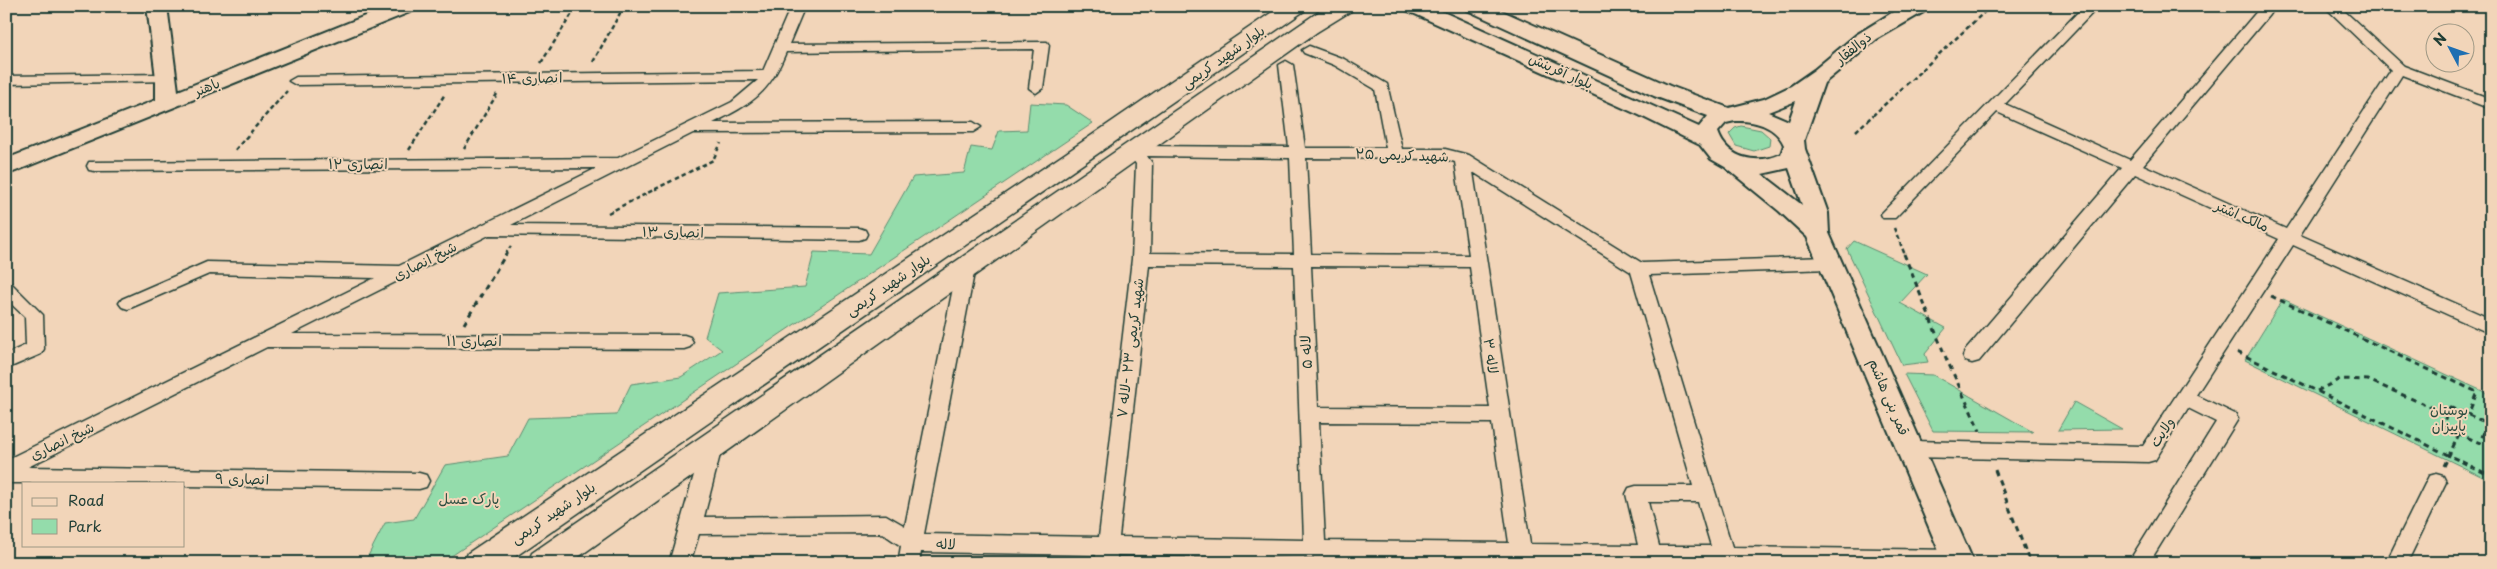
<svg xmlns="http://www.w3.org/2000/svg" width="2497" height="569" font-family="'Playpen Sans','Playpen Sans Arabic',sans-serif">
  <rect width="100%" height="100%" fill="#f2d5b9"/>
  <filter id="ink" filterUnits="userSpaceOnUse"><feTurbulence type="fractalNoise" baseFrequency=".02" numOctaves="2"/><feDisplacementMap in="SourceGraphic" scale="10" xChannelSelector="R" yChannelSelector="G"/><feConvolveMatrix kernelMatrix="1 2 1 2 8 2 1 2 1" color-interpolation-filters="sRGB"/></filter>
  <g filter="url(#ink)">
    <g fill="#94dcab" stroke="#5a8c70">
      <path d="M1030 103 1066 105 1093 123 441 563H345L366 560 385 523 414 519 445 465 508 456 528 418 616 415 631 384 681 377 722 350 705 337 718 293 805 287 814 252 869 254 913 177 964 173 971 147 992 150 999 131 1027 130Z"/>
      <path d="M1741 126 1761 130 1770 138 1769 146 1754 151 1736 146 1729 134 1735 128Z"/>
      <path d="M1854 241 1927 274 1900 303 1946 328 1925 354 1928 362 1902 365 1847 249Z"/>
      <path d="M2283 299 2491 395V481L2245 360Z"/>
      <path d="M1904 374 1933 375 2033 432 1933 431Z"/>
      <path d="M2074 402 2122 429 2058 430Z"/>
    </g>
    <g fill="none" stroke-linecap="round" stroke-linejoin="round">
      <g stroke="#1f3d34" stroke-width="3">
        <g id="street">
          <path d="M791 6H805L789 44 1047 42 1049 45 1043 88 1036 93 1029 88 1034 49 786 52C769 94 752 103 713 123L973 122 981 127 973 132 693 133 511 225 859 228 865 230 867 234 865 238 859 240 489 235 292 334 684 335 690 337 693 342 690 347 684 349 267 347 28 467 419 473 426 475 429 481 426 487 419 489 184 486V483H6V460L375 278 209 274 128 309 122 307 119 303 122 299 207 262 399 266 597 168 95 171 89 170 87 166 89 162 618 158 732 102 758 80 296 85 289 81 296 77 763 71Z"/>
          <path d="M2084 6H2099L2005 104 2130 160 2259 9H2269L2271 12 2269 15 2143 165 2286 229 2391 70 2324 6H2339L2404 66 2491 99V109L2402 75 2300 235 2491 319V334L2293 245 2196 395 2235 414 2238 419 2149 563H2128L2216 422 2188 408 2155 460 2148 462 1911 457 1904 454 1901 449 1904 444 1911 441 2143 446 2279 239 2135 174 1979 361 1972 363 1965 361 1963 356 1965 351 2122 168 1997 112 1895 218H1883L1881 214Z"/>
          <path d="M1309 46 1344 59 1387 84 1402 149H1445L1469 155 1642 263 1830 257 1836 259 1839 263 1836 267 1830 269 1649 275 1732 547 1958 550 1965 553 1969 559 1967 563 1521 562 1117 555V563H1096V555L921 552 919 563H898L901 546 882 533 699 534 690 563H669L703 443 706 438 713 435 720 438 723 443 704 517 886 515 905 526 957 268 960 264 966 262 972 264 975 268 924 534 1099 537 1132 259 1136 164 1126 151 1128 147 1134 146 1289 147 1279 65 1286 61 1293 65 1305 148H1386L1375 89 1334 65 1304 53 1302 50ZM1147 156 1290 158 1294 254 1150 253 1152 163ZM1306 158 1445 159 1455 162 1469 255 1311 254ZM1473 172 1631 272 1693 486H1636L1629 488 1626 494 1638 545 1530 544ZM1149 265 1294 266 1304 540 1119 537ZM1311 266 1470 267 1490 408 1318 407ZM1319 422 1492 423 1509 543 1325 541ZM1648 502H1698L1711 546H1659Z"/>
          <path d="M167 74 172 75 174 78 172 81 6 84V76Z"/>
          <path d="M6 282 12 284 43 315 44 349 41 354 6 369V354L26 345 25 317 6 299Z"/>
          <path d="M2436 474 2443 476 2446 482 2407 563H2386L2429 476Z"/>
        </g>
      </g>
      <g stroke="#1f3d34" stroke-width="4">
        <g id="secondary">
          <path d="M147 6H167L178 91 390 6H418L415 10 6 175V159L156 100V78Z"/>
          <path d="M1403 6H1430L1699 127 1708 116 1654 96 1467 10 1464 6H1491L1670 86 1729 108 1764 99 1791 86 1814 70 1856 35 1898 9 1903 6H1930L1927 10 1877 39 1824 83 1804 140 1805 149 1828 213 1829 233 1974 563H1944L1807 237 1779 211 1725 167 1711 159 1700 145 1639 115 1406 10ZM1796 101 1789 121 1768 112ZM1735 121C1754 120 1776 126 1784 145L1781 154C1757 165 1727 159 1718 132L1726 123ZM1789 168 1802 205 1762 174Z"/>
        </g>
      </g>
      <g stroke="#1f3d34" stroke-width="3">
        <g id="primary">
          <path d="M1281 6H1307L1304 11 506 563H464L468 553 1063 155Z"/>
          <path d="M1327 6H1354L1351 11 1317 32 570 563H528L532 553Z"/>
        </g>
      </g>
      <g stroke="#1f3d34" stroke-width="2.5" stroke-dasharray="4.5 3" stroke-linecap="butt">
        <path d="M593 62 624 6"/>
        <path d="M541 63 577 6"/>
        <path d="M1856 131 1991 6"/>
        <path d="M464 149 497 94"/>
        <path d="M235 150 287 91"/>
        <path d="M409 150 445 94"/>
        <path d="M608 213 713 160 721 143"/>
        <path d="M1894 228 1905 255"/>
        <path d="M505 255 511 246"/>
      </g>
      <g stroke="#1f3d34" stroke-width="3" stroke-dasharray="5.5 4.5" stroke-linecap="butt">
        <path d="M1904 254 1946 358 1980 431"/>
        <path d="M2271 296 2477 392 2468 415"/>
        <path d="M464 324 506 254"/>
        <path d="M2237 352 2491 476"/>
        <path d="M2317 391 2340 379 2368 380 2447 414"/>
        <path d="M2450 407 2487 423 2480 443 2442 426Z"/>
        <path d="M2444 466 2459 434"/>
        <path d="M1995 470 2030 563"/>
      </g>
      <use href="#street" fill="#f2d5b9" fill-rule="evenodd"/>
      <use href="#secondary" fill="#f2d5b9" fill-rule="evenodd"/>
      <use href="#primary" fill="#f2d5b9" fill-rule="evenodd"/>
    </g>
  </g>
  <g text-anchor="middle" stroke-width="4" stroke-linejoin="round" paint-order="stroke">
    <g font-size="14" fill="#1f3d34" stroke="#f2d5b9">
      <text transform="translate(1853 48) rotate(-39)" y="5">ذوالفقار</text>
      <text transform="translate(1223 57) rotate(-35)" y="5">بلوار شهید کریمی</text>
      <text transform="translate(1561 71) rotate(24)" y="5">بلوار آفرینش</text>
      <text transform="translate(532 78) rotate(-1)" y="5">انصاری ۱۴</text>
      <text transform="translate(207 87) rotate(-22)" y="5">باهنر</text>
      <text transform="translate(1402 155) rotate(2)" y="5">شهید کریمی ۲۵</text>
      <text x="358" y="169">انصاری ۱۲</text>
      <text transform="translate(2242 216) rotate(24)" y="5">مالک اشتر</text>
      <text transform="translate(673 232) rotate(1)" y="5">انصاری ۱۳</text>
      <text transform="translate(425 261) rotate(-27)" y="5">شیخ انصاری</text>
      <text transform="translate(888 285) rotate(-34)" y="5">بلوار شهید کریمی</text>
      <text x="474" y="346">انصاری ۱۱</text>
      <text transform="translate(1130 348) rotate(-83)" y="5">شهید کریمی ۲۳ -لاله ۷</text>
      <text transform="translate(1306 352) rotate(-93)" y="5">لاله ۵</text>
      <text transform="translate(1491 356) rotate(82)" y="5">لاله ۳</text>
      <text transform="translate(1889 397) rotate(67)" y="5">قمر بنی هاشم</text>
      <text transform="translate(2162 432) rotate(-56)" y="5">ولایت</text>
      <text transform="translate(62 441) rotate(-26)" y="5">شیخ انصاری</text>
      <text transform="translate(242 479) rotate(1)" y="5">انصاری ۹</text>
      <text transform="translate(553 513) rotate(-34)" y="5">بلوار شهید کریمی</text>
      <text transform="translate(946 544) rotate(1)" y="5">لاله</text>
    </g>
    <g font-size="14" fill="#2b4d40" stroke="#f2d5b9">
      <text x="2449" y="415">بوستان<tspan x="2449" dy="16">پاییزان</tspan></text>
      <text x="469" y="504">پارک عسل</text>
    </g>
  </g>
  <rect width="2497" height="569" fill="none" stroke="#f2d5b9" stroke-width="25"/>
  <rect x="12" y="12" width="2472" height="544" fill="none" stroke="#1f3d34" stroke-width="2" filter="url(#ink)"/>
  <rect x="22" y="482" width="162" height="65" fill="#f2d5b9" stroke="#9e9884"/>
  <rect x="32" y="498" width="25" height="8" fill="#f2d5b9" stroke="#9e9884"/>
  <text x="68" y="506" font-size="15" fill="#1f3d34">Road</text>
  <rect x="32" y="519" width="25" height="15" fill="#94dcab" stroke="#9e9884"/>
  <text x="68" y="532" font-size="15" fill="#1f3d34">Park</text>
  <g transform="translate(2450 48) rotate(311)"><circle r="24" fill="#f2d5b9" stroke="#9e9884"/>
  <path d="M0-4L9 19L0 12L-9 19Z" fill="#1f6fb2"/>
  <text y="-8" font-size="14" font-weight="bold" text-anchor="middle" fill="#1f3d34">N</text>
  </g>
</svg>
